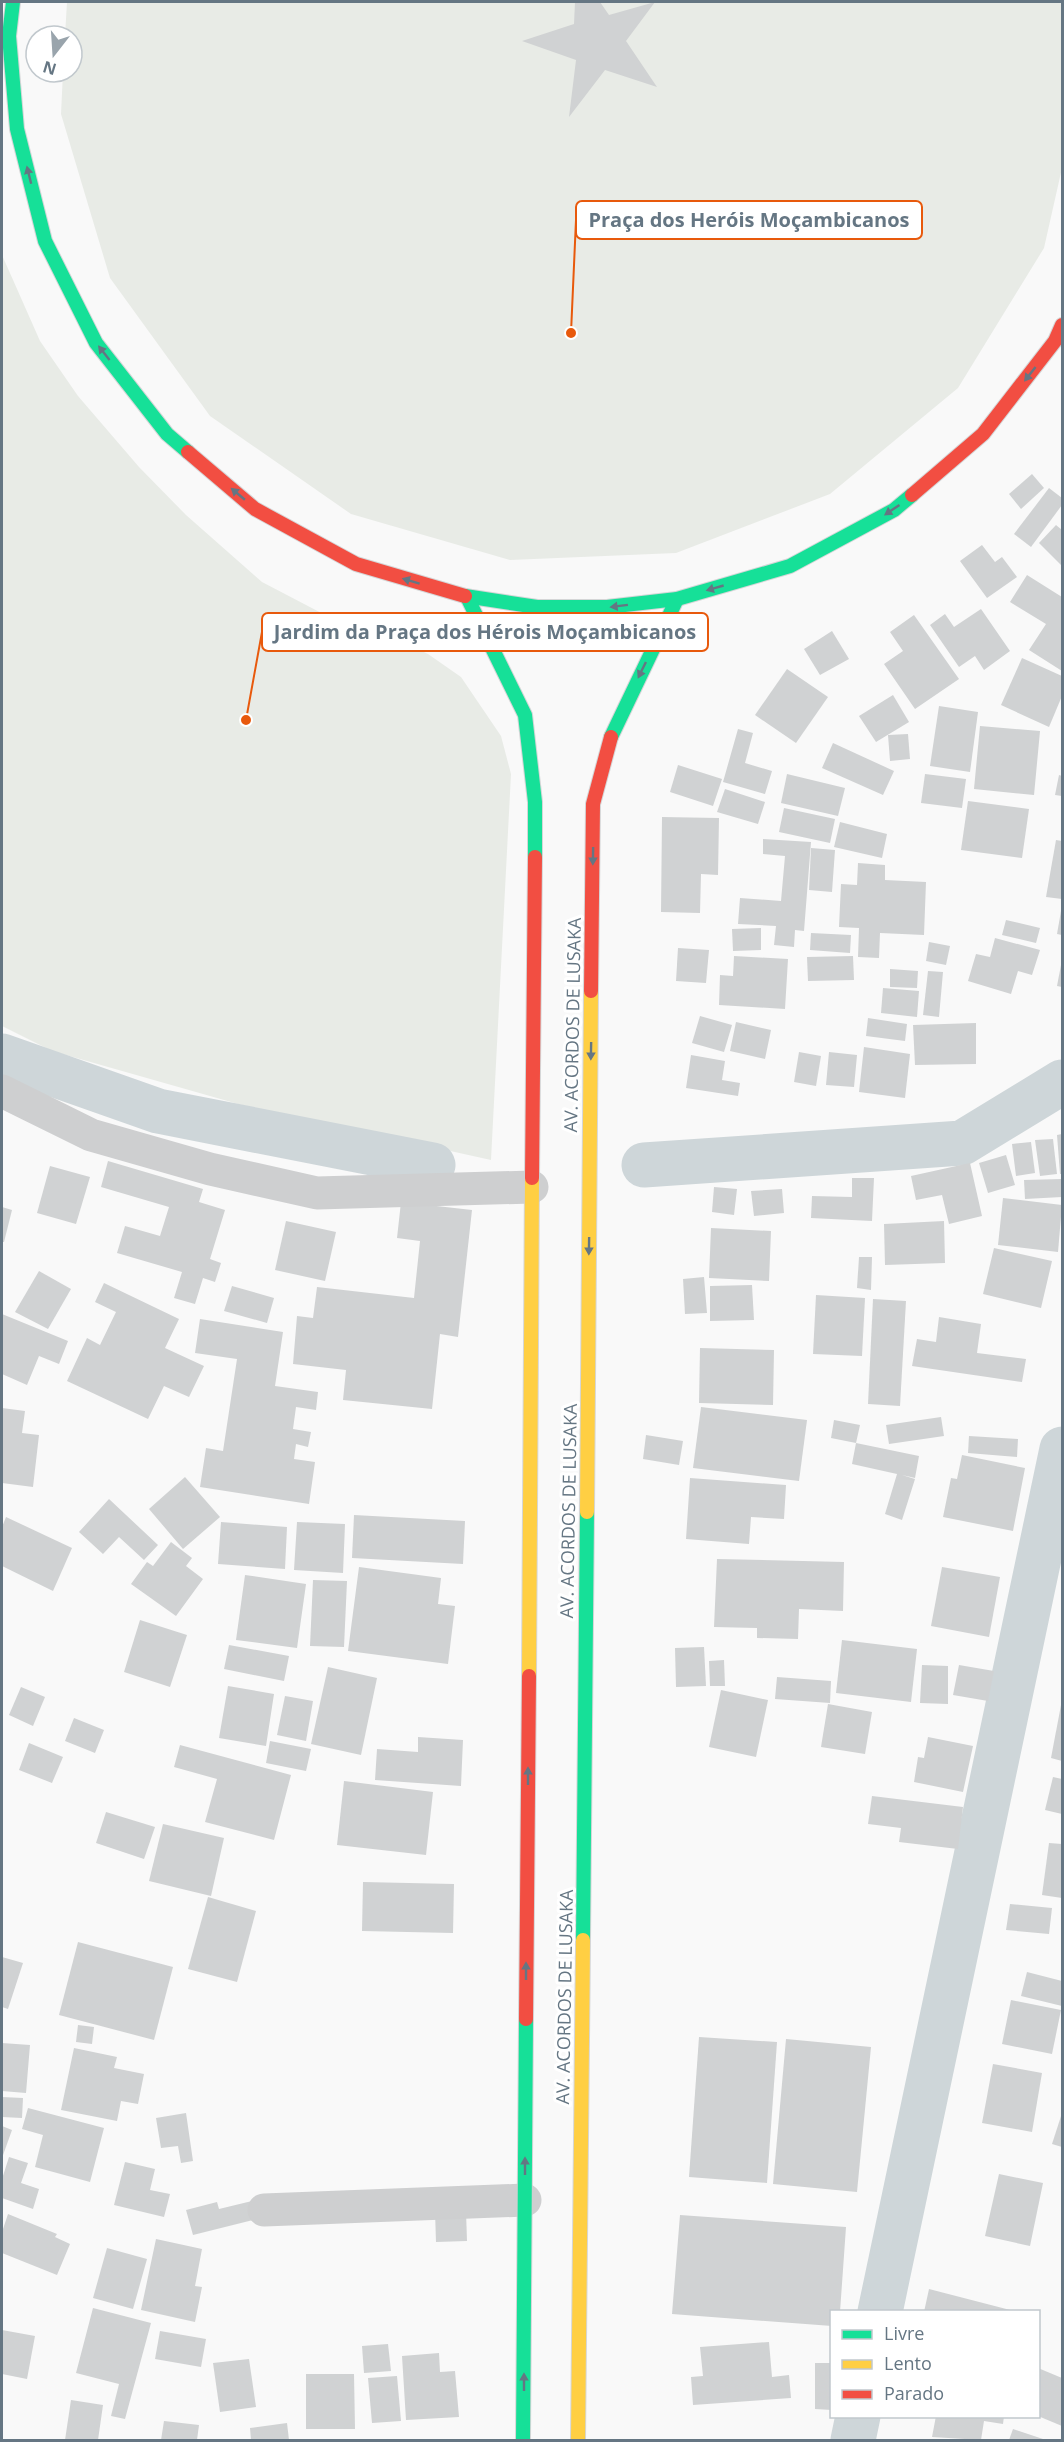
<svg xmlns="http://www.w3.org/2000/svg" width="1064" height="2442" font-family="'Open Sans',sans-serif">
  <rect width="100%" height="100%" fill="#f9f9f9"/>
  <g fill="#e8ebe6">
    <path d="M67 2H1062V168L1044 248 958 388 830 494 676 553 510 560 351 514 210 416 110 278 61 114 63 72H72V36H65Z"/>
    <path d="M2 255 40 341 78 396 139 467 186 515 262 582 352 629 397 639 428 654 461 677 501 736 511 774 491 1160 238 1104 52 1051 2 1026Z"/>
  </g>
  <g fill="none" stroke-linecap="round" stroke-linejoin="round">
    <g stroke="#ced6d9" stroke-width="45">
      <path d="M2 1056 158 1111 433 1165"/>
      <path d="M644 1165 962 1143 1062 1082"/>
      <path d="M880 2312 1062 1449"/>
      <path d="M853 2440 858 2416"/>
    </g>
  </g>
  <g fill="#d0d2d3">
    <path d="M575 2H600L609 15 655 2 626 41 657 87 605 70 569 117 576 60 522 41 574 24Z"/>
    <path d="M1032 474 1044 488 1021 509 1009 494Z"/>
    <path d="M1049 488 1062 498V505L1031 547 1014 534Z"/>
    <path d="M1056 525 1062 530V566L1039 543Z"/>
    <path d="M982 545 995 562 1002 557 1017 577 987 598 960 561Z"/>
    <path d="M1027 575 1062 597V671L1029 650 1046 624 1010 602Z"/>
    <path d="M981 609 1010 651 984 670 975 656 959 667 930 625 945 614 954 627Z"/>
    <path d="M914 615 959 679 915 709 884 664 903 651 890 632Z"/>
    <path d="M832 631 849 659 820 675 804 649Z"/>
    <path d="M1022 658 1062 676V696L1049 727 1001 705Z"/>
    <path d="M787 669 828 697 796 743 755 715Z"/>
    <path d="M893 695 909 722 876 742 859 716Z"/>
    <path d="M939 706 978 712 970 772 930 766Z"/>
    <path d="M980 726 1040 731 1034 795 974 789Z"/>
    <path d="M738 729 753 733 745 763 772 771 765 794 723 782Z"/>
    <path d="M908 734 910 759 890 761 888 735Z"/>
    <path d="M833 743 894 771 883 795 822 768Z"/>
    <path d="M678 765 722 779 713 806 670 792Z"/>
    <path d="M787 774 845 788 838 816 781 803Z"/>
    <path d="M925 774 966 779 962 808 921 803Z"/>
    <path d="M1059 775 1062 776V796L1055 795Z"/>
    <path d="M725 789 765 802 758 824 717 812Z"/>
    <path d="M968 801 1029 809 1022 858 961 850Z"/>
    <path d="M784 808 835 819 830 843 779 832Z"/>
    <path d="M662 817 719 818 718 875 701 874 700 913 661 912Z"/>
    <path d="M840 822 887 834 882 858 834 847Z"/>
    <path d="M763 839 811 842 804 931 795 930 794 947 774 945 776 926 738 924 740 898 781 901 785 856 763 854Z"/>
    <path d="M1056 840 1062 841V899L1046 897Z"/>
    <path d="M811 848 835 850 832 892 809 890Z"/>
    <path d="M858 863 885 865V880L926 882 924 935 880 933 879 958 858 957 859 928 839 927 841 884 857 885Z"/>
    <path d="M1061 911H1062V935L1057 934Z"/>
    <path d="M1006 920 1040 928 1036 943 1002 935Z"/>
    <path d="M761 928V950L733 951 732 929Z"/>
    <path d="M811 933 851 935 850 953 810 950Z"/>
    <path d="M995 938 1040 950 1032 975 1018 971 1011 994 968 981 976 954 990 957Z"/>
    <path d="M929 942 950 946 946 965 926 961Z"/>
    <path d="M678 948 709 950 706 983 676 981Z"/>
    <path d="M734 956 788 959 785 1009 719 1005 720 975 733 976Z"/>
    <path d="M853 956 854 980 808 981 807 957Z"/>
    <path d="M1061 965H1062V987L1057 986Z"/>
    <path d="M890 969 918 971 917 988 890 987Z"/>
    <path d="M928 971 943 972 939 1017 923 1015Z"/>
    <path d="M883 988 919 991 917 1017 881 1013Z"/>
    <path d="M700 1016 732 1025 724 1052 692 1043Z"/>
    <path d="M868 1018 907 1024 905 1041 866 1036Z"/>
    <path d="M736 1022 771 1030 765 1059 730 1051Z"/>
    <path d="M976 1023V1064L915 1065 913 1025Z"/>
    <path d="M864 1047 910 1054 905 1098 859 1092Z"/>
    <path d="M799 1052 821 1056 816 1086 794 1082Z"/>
    <path d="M829 1052 857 1055 854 1087 826 1085Z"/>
    <path d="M691 1055 725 1061 722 1080 740 1083 738 1096 686 1088Z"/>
    <path d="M1062 1134V1174H1060L1057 1135Z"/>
    <path d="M1053 1139 1057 1174 1040 1176 1035 1140Z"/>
    <path d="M1031 1142 1035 1173 1016 1176 1012 1144Z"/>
    <path d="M1006 1155 1015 1185 988 1193 979 1163Z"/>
    <path d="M108 1161 203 1189 199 1202 225 1210 210 1259 221 1263 215 1282 203 1278 195 1304 174 1298 182 1272 117 1253 125 1226 160 1236 169 1207 101 1187Z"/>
    <path d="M970 1163 982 1216 949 1224 942 1195 916 1200 911 1176Z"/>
    <path d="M50 1166 90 1177 76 1224 37 1213Z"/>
    <path d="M852 1178H874L872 1221 811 1218 812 1196 852 1197Z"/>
    <path d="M1062 1179V1197L1025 1199 1024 1180Z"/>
    <path d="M714 1187 737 1189 734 1215 712 1212Z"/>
    <path d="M782 1189 784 1213 754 1216 751 1191Z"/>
    <path d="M1003 1198 1062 1205 1058 1252 998 1245Z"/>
    <path d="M401 1202 472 1210 458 1337 440 1334 432 1409 343 1400 346 1370 293 1364 297 1316 313 1318 317 1287 414 1298 420 1241 397 1238Z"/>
    <path d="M2 1207 12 1210 4 1242H2Z"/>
    <path d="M286 1221 336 1232 325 1281 275 1270Z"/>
    <path d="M944 1221 945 1263 885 1265 884 1224Z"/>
    <path d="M711 1228 771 1231 769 1281 709 1278Z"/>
    <path d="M994 1248 1052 1261 1041 1308 983 1294Z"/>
    <path d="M859 1257H872L871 1290 857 1288Z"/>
    <path d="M39 1271 71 1289 48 1329 15 1312Z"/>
    <path d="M704 1277 707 1313 685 1314 683 1279Z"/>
    <path d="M104 1283 179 1319 165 1348 204 1366 189 1397 164 1386 148 1419 67 1381 87 1338 100 1345 116 1312 95 1302Z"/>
    <path d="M752 1285 754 1320 710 1321V1286Z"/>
    <path d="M232 1286 274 1298 267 1323 224 1311Z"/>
    <path d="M816 1295 865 1298 862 1356 813 1354Z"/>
    <path d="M873 1299 906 1301 900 1406 868 1404Z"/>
    <path d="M2 1314 68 1341 59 1364 39 1356 27 1385 2 1374Z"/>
    <path d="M939 1317 981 1324 977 1353 1026 1359 1022 1382 912 1366 917 1339 936 1342Z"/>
    <path d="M200 1319 283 1332 275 1386 318 1392 316 1410 296 1407 293 1429 311 1432 308 1447 296 1444 294 1459 315 1462 309 1504 200 1487 206 1448 223 1451 237 1359 195 1353Z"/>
    <path d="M700 1348 774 1350 773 1405 699 1403Z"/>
    <path d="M701 1407 807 1420 799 1481 693 1468Z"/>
    <path d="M2 1408 25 1411 22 1433 39 1435 33 1487 2 1483Z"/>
    <path d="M941 1417 944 1436 889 1444 886 1425Z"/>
    <path d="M834 1420 860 1425 856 1443 919 1456 915 1478 902 1475 915 1479 902 1520 885 1514 897 1474 852 1464 856 1443 831 1438Z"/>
    <path d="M646 1435 683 1441 679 1465 643 1459Z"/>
    <path d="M969 1436 1018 1439 1017 1457 968 1453Z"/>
    <path d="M962 1455 1025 1468 1013 1531 943 1517 951 1478 957 1479Z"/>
    <path d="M185 1477 220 1517 183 1549 149 1509Z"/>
    <path d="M690 1478 786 1485 784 1519 751 1517 749 1544 686 1539Z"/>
    <path d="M109 1499 158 1545 144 1560 119 1537 103 1554 79 1532Z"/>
    <path d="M354 1515 465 1521 463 1564 352 1558Z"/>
    <path d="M6 1517 72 1548 53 1591 2 1566V1527Z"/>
    <path d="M221 1522 287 1527 285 1569 218 1564Z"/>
    <path d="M297 1522 345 1524 343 1573 294 1570Z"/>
    <path d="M171 1542 192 1558 186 1566 203 1579 176 1616 131 1584 147 1562 153 1566Z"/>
    <path d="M717 1559 844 1562 843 1611 799 1609 798 1639 757 1638V1628L714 1627Z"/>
    <path d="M359 1567 441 1578 438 1604 455 1606 448 1664 348 1651Z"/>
    <path d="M942 1567 1000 1577 989 1637 931 1626Z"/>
    <path d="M245 1575 306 1584 297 1648 236 1640Z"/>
    <path d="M313 1580 347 1581 344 1647 310 1646Z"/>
    <path d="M140 1620 187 1635 170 1687 124 1672Z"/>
    <path d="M842 1640 917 1649 911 1702 836 1693Z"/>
    <path d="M229 1645 289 1656 284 1681 224 1669Z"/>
    <path d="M704 1647 706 1686 676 1687 675 1648Z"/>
    <path d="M724 1660 725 1686H710L709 1661Z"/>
    <path d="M922 1665 948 1666V1704L920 1703Z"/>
    <path d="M959 1665 994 1671 988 1701 953 1695Z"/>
    <path d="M328 1667 377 1678 361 1755 311 1744Z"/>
    <path d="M777 1677 831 1681 830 1703 775 1699Z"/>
    <path d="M228 1686 274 1694 266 1746 219 1738Z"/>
    <path d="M21 1687 45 1697 33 1726 9 1715Z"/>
    <path d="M721 1690 768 1700 756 1757 709 1747Z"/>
    <path d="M285 1696 313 1701 306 1741 277 1735Z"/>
    <path d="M828 1704 872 1712 865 1754 821 1747Z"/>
    <path d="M1061 1705H1062V1761L1051 1758Z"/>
    <path d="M74 1718 104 1730 95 1753 65 1741Z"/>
    <path d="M418 1737 463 1740 461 1786 375 1780 377 1749 418 1752Z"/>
    <path d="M928 1737 973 1746 963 1792 914 1782 918 1757 924 1758Z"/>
    <path d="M270 1741 311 1749 306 1771 266 1763Z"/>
    <path d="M29 1743 63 1757 52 1783 19 1770Z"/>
    <path d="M180 1745 291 1775 274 1840 205 1822 217 1779 174 1767Z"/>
    <path d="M1053 1777 1062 1779V1814L1045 1810Z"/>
    <path d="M344 1781 433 1792 426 1855 337 1845Z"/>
    <path d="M872 1796 963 1807 958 1849 899 1842 901 1828 868 1824Z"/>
    <path d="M106 1812 155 1827 144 1859 96 1843Z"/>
    <path d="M163 1824 224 1838 211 1896 149 1881Z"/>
    <path d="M1049 1843 1062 1844V1898L1042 1895Z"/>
    <path d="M363 1882 454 1884 453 1933 362 1931Z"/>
    <path d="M208 1897 256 1911 237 1982 188 1969Z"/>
    <path d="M1010 1904 1052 1908 1049 1934 1006 1930Z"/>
    <path d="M78 1942 173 1967 154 2040 59 2015Z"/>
    <path d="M2 1957 23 1963 8 2009 2 2007Z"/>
    <path d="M1027 1972 1062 1981V2006L1021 1996Z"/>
    <path d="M1011 2000 1061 2010 1052 2054 1002 2044Z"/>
    <path d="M78 2025 94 2027 92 2044 76 2042Z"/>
    <path d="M699 2037 777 2042 767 2183 689 2177Z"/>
    <path d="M786 2039 871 2047 857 2192 773 2184Z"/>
    <path d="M2 2043 30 2045 26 2093 2 2091Z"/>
    <path d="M74 2048 117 2057 114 2068 144 2074 138 2104 121 2101 117 2121 61 2110Z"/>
    <path d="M993 2064 1042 2073 1032 2132 982 2123Z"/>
    <path d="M2 2097 23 2098 22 2118 2 2117Z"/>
    <path d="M28 2108 104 2128 90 2182 35 2167 43 2135 22 2129Z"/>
    <path d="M186 2113 193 2161 181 2163 178 2146 161 2148 156 2118Z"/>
    <path d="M1062 2113V2147L1052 2144Z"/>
    <path d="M2 2126 12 2130 2 2158Z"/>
    <path d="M9 2157 28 2163 21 2183 39 2189 33 2209 2 2198V2179Z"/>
    <path d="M125 2162 155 2169 150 2190 170 2194 164 2217 114 2205Z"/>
    <path d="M999 2174 1043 2183 1030 2246 985 2236Z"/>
    <path d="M252 2201 257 2219 193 2235 186 2210 217 2202 219 2209Z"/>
    <path d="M435 2211H466L467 2241 436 2242Z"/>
    <path d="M8 2214 57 2234 55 2237 70 2244 57 2275 2 2253V2232Z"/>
    <path d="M680 2215 846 2227 840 2312H832V2326L672 2314Z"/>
    <path d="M156 2239 202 2249 195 2286 202 2287 195 2322 141 2310Z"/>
    <path d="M107 2248 147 2259 133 2309 93 2298Z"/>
    <path d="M929 2289 1014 2311V2312H924Z"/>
    <path d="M93 2308 151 2323 125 2419 111 2416 119 2384 76 2373Z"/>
    <path d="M2 2330 35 2336 27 2379 2 2374Z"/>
    <path d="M160 2331 206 2339 201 2367 155 2359Z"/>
    <path d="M769 2342 772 2377 789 2375 791 2398 693 2405 691 2377 703 2376 700 2347Z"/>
    <path d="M388 2344 391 2371 364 2373 362 2346Z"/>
    <path d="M439 2353 440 2372 455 2371 459 2417 406 2420 402 2356Z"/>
    <path d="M249 2359 256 2407 220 2412 213 2363Z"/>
    <path d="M815 2363H832V2410L815 2409Z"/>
    <path d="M1038 2368 1062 2378V2426L1038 2416Z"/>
    <path d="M306 2374H354L355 2429H306Z"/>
    <path d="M397 2376 401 2421 372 2423 368 2378Z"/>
    <path d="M71 2400 103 2405 98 2440H65Z"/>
    <path d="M936 2416H1004L1003 2424 984 2421 981 2440 932 2437Z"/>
    <path d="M164 2421 199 2425 197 2440H161Z"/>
    <path d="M287 2423 289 2440H251L250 2428Z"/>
    <path d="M1013 2429 1046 2440H1009Z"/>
  </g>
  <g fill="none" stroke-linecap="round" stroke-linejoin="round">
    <g stroke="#d5d6d7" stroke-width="16">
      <g id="fast">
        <path d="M13 2 9 36 17 129 45 241 96 343 167 434 188 452"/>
        <path d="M465 596 537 607H607L677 599 790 566 894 510 912 495"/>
        <path d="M467 597 525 715 535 802V857"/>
        <path d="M611 737 677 599"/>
        <path d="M583 1940 587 1512"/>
        <path d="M523 2440 526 2019"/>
      </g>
    </g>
    <g stroke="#d5d6d7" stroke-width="16">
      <g id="slow">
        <path d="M587 1512 591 991"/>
        <path d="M529 1676 532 1178"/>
        <path d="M578 2440 583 1940"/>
      </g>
    </g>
    <g stroke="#d5d6d7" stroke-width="16">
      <g id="jam">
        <path d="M188 452 255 509 356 564 465 596"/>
        <path d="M912 495 983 434 1055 341 1062 325"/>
        <path d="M591 991 593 804 611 737"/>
        <path d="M532 1178 535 857"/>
        <path d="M526 2019 529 1676"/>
      </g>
    </g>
    <g stroke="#cecfd0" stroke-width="33">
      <path d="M2 1091 91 1135 210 1169 317 1193 532 1187"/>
      <path d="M264 2210 525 2200"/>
    </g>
    <use href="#fast" stroke="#16e098" stroke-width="14"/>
    <use href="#slow" stroke="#ffcf43" stroke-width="14"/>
    <use href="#jam" stroke="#f24e42" stroke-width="14"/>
  </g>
  <defs><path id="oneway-solid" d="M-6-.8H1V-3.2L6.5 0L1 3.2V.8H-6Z" transform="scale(1.5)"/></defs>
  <g fill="#657683">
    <use href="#oneway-solid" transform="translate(29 175) rotate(-104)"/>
    <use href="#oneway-solid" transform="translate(104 353) rotate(-128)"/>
    <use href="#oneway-solid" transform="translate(1030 374) rotate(128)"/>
    <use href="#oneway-solid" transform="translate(238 494) rotate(-140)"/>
    <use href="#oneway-solid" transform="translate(892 510) rotate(146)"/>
    <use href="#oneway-solid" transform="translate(411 581) rotate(-163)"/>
    <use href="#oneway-solid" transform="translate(715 588) rotate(164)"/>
    <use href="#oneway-solid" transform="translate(619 606) rotate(173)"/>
    <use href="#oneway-solid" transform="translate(642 670) rotate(116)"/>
    <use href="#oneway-solid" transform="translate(593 856) rotate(91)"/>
    <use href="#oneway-solid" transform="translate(591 1051) rotate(91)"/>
    <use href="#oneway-solid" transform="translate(589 1246) rotate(91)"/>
    <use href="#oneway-solid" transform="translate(528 1776) rotate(-90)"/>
    <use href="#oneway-solid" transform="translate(526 1971) rotate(-90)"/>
    <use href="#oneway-solid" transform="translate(525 2166) rotate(-90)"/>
    <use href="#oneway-solid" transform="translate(524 2382) rotate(-90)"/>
  </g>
  <g text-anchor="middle" stroke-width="6" stroke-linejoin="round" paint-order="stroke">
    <g font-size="18" fill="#657683" stroke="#fff">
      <text transform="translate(573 1025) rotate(-89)" y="6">AV. ACORDOS DE LUSAKA</text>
      <text transform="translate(569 1511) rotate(-89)" y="6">AV. ACORDOS DE LUSAKA</text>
      <text transform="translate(565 1997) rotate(-89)" y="6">AV. ACORDOS DE LUSAKA</text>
    </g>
  </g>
  <path fill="none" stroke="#e8590c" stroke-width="2" d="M571 333L576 220M246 720L262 632"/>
  <g fill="#e8590c" stroke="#fff" stroke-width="2">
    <circle cx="571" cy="333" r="6"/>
    <circle cx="246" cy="720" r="6"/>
  </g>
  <g fill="#fff" stroke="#e8590c" stroke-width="2">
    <rect x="576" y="201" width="346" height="38" rx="6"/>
    <rect x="262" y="613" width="446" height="38" rx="6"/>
  </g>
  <g font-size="20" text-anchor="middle" font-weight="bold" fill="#657683">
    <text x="749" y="227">Praça dos Heróis Moçambicanos</text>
    <text x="485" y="639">Jardim da Praça dos Hérois Moçambicanos</text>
  </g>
  <rect width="1064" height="2442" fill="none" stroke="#657683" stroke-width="6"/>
  <rect x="830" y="2310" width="210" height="108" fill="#ffffff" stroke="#c1c8cd" stroke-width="1.5"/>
  <rect x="842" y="2330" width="30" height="9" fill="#16e098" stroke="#c1c8cd" stroke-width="1.5"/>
  <text x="884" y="2340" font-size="18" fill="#657683">Livre</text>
  <rect x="842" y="2360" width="30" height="9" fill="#ffcf43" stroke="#c1c8cd" stroke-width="1.5"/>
  <text x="884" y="2370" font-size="18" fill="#657683">Lento</text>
  <rect x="842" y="2390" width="30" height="9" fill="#f24e42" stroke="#c1c8cd" stroke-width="1.5"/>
  <text x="884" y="2400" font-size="18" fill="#657683">Parado</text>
  <g transform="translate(54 54) rotate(197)"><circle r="28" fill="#ffffff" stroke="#c1c8cd" stroke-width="1.5"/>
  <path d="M0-4.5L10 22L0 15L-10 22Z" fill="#99a4ac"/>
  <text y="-9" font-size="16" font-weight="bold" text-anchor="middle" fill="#657683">N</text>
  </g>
</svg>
